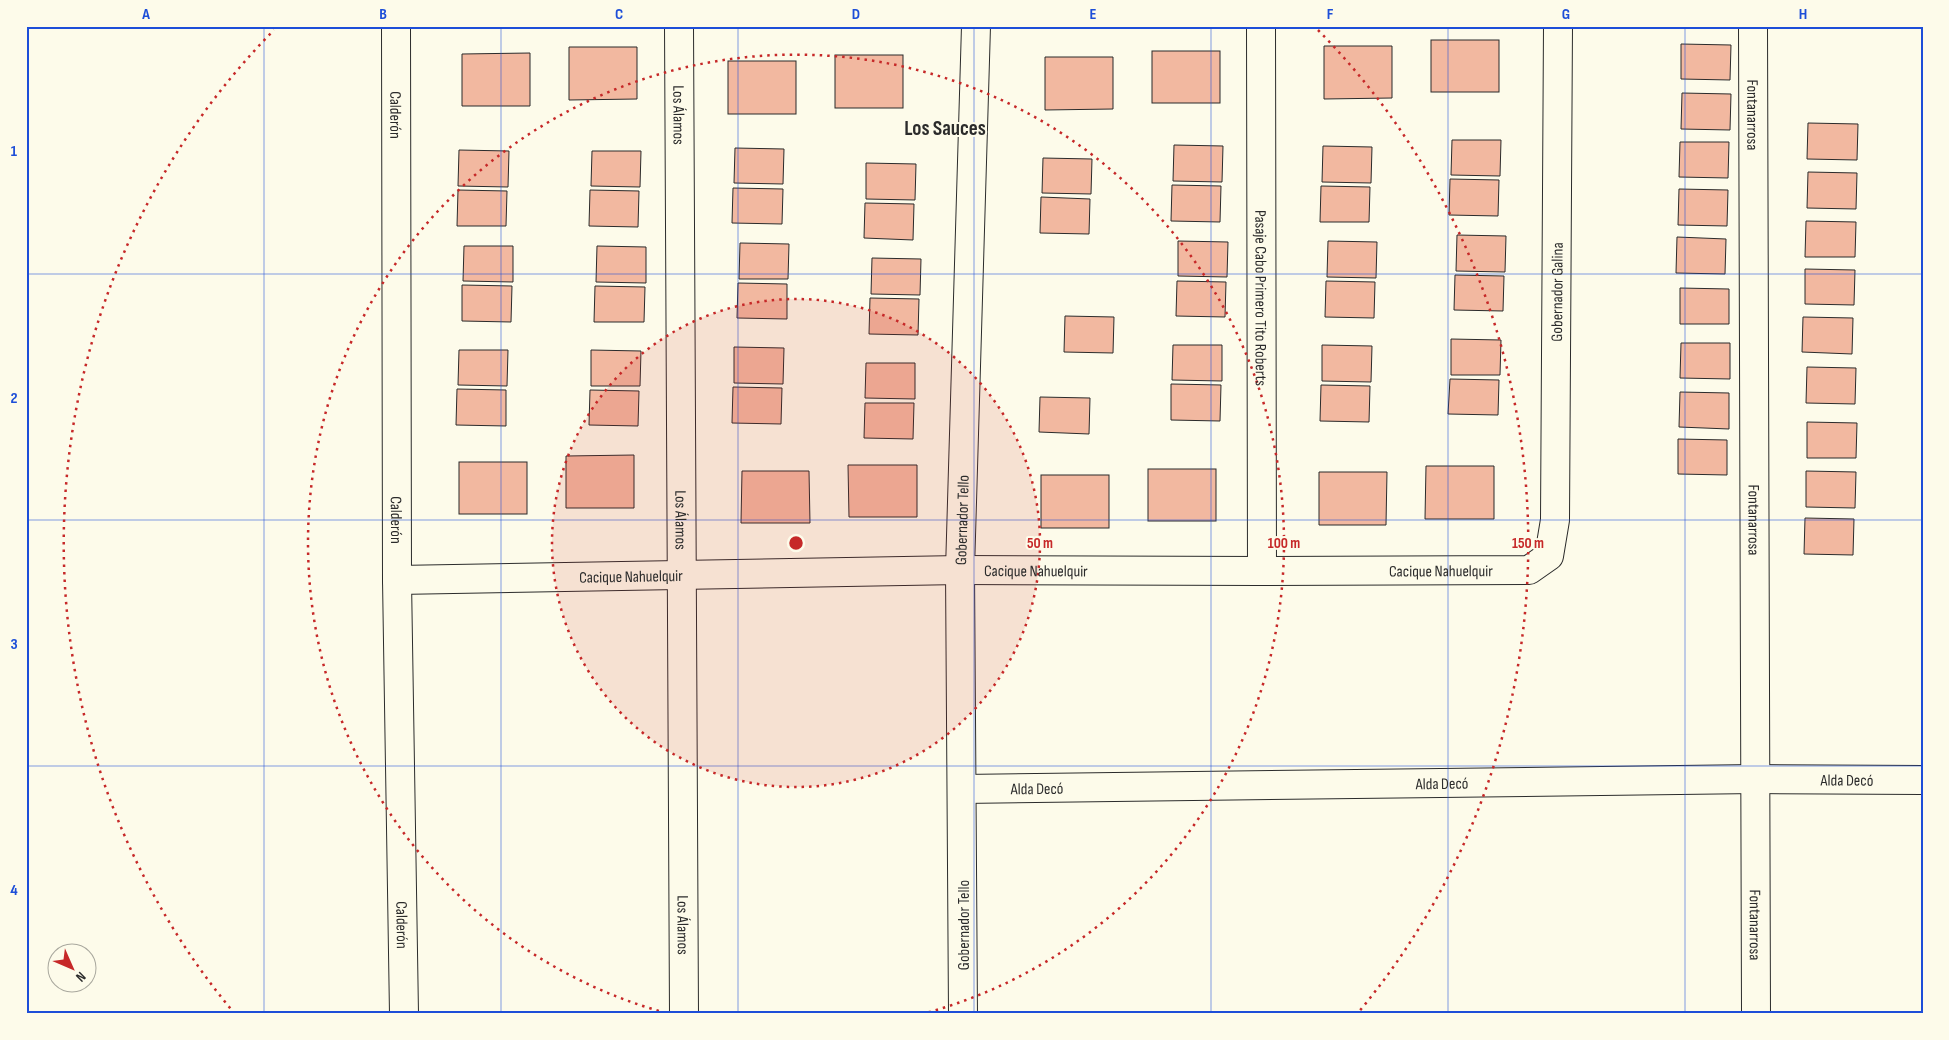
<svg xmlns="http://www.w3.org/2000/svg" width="1949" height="1040" font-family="'Sofia Sans Condensed',sans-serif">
  <rect width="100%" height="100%" fill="#fdfbea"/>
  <g fill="#f2b8a0" stroke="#2b2b2b">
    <rect x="1431" y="40" width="68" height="52"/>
    <path d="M1681 44 1731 45 1730 80 1681 79Z"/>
    <path d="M1324 46H1392V98L1324 99Z"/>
    <path d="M569 47H637V99L569 100Z"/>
    <rect x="1152" y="51" width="68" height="52"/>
    <path d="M530 53V106H462V54Z"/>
    <rect x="835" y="55" width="68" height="53"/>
    <path d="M1045 57H1113V109L1045 110Z"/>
    <rect x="728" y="61" width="68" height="53"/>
    <path d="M1682 93 1731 94 1730 130 1681 129Z"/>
    <path d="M1808 123 1858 124 1857 160 1807 159Z"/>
    <path d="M1452 140H1501L1500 176 1451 175Z"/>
    <path d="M1680 142H1729L1728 178 1679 177Z"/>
    <path d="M1174 145 1223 146 1222 182 1173 181Z"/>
    <path d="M1323 146 1372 147 1371 183 1322 182Z"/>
    <path d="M735 148 784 149 783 184 734 183Z"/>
    <path d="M459 150 509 151 508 187 458 186Z"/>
    <path d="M592 151H641L640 187 591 186Z"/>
    <path d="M1043 158 1092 159 1091 194 1042 193Z"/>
    <path d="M866 163 916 164 915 200 866 199Z"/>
    <path d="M1808 172 1857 173 1856 209 1807 208Z"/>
    <path d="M1450 179 1499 180 1498 216 1449 215Z"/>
    <path d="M1172 185 1221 186 1220 222 1171 221Z"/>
    <path d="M1321 186 1370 187 1369 222H1320Z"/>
    <path d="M733 188 783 189 782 224 732 223Z"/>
    <path d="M1679 189 1728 190 1727 226 1678 225Z"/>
    <path d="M458 190 507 191 506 226H457Z"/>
    <path d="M590 190 639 191 638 227 589 226Z"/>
    <path d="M1041 197 1090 199 1089 234 1040 233Z"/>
    <path d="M865 203 914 204 913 240 864 238Z"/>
    <path d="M1806 221 1856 222 1855 257H1805Z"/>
    <path d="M1457 235 1506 236 1505 272 1456 271Z"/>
    <path d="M1677 237 1726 239 1725 274 1676 273Z"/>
    <path d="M1178 241 1228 242 1227 277 1178 276Z"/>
    <path d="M1328 241 1377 242 1376 278 1327 277Z"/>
    <path d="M740 243 789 244 788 279H739Z"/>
    <path d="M464 246H513V282L463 281Z"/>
    <path d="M597 246 646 247V283L596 282Z"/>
    <path d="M872 258 921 259 920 295 871 294Z"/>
    <path d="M1805 269 1855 270 1854 305 1805 304Z"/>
    <path d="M1455 275 1504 276 1503 311 1454 310Z"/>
    <path d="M1177 281 1226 282 1225 317 1176 316Z"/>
    <path d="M1326 281 1375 282 1374 318 1325 317Z"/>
    <path d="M738 283 787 284V319L737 318Z"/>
    <path d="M462 285 512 286 511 322 462 321Z"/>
    <path d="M595 286 645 287 644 322H594Z"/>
    <path d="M1680 288 1729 289V324H1680Z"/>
    <path d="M870 298 919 299 918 335 869 334Z"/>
    <path d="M1065 316 1114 317 1113 353 1064 352Z"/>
    <path d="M1803 317 1853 318 1852 354 1802 352Z"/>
    <path d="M1451 339 1501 340 1500 375H1451Z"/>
    <path d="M1681 343H1730V379L1680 378Z"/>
    <path d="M1173 345H1222V381L1172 380Z"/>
    <path d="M1322 345 1372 346 1371 382 1322 381Z"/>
    <path d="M734 347 784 348 783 384 734 383Z"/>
    <path d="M459 350H508L507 386 458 385Z"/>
    <path d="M591 350 641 351 640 386H591Z"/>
    <path d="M866 363H915V399L865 398Z"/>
    <path d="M1807 367 1856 368 1855 404 1806 403Z"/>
    <path d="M1450 379 1499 380 1498 415 1448 414Z"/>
    <path d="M1171 384 1221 385 1220 421 1171 420Z"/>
    <path d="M1321 385 1370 386 1369 422 1320 421Z"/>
    <path d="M733 387 782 388 781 424 732 423Z"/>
    <path d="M457 389 506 390V426L456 425Z"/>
    <path d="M590 390 639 391 638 426 589 425Z"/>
    <path d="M1680 392 1729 393V429L1679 427Z"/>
    <path d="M1040 397 1090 398 1089 434 1039 432Z"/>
    <path d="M865 403H914L913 439 864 438Z"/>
    <path d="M1807 422 1857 423 1856 458H1807Z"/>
    <path d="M1678 439 1727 440V475L1678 474Z"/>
    <path d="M634 455V508H566V456Z"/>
    <rect x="459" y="462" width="68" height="52"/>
    <path d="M848 465H917V517H849Z"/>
    <path d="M1426 466H1494V519H1425Z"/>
    <rect x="1148" y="469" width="68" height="52"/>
    <path d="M742 471H809L810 523H741Z"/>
    <path d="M1806 471 1856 472 1855 508 1806 507Z"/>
    <path d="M1319 472H1387L1386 525H1319Z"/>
    <rect x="1041" y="475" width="68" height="53"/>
    <path d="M1805 518 1854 519 1853 555 1804 554Z"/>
  </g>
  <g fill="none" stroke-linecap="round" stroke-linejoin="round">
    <g stroke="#2b2b2b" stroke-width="30">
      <g id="minor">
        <path id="s1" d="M396 26 397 580 404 1014"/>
        <path id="s2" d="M679 26 684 1014"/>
        <path id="s3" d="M1261 26 1262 571"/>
        <path id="s4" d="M1753 26 1756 1014"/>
        <path id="s5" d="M397 580 960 570 1262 571 1529 570 1549 556 1555 520 1558 26"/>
        <path id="s6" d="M962 789 1756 779 1923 780"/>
        <path id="s7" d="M963 1014 960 570 976 26"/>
      </g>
    </g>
    <use href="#minor" stroke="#fdfbea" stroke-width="28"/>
  </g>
  <path fill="none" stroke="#1d4ed8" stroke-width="1" stroke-opacity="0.55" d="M264 26V1014M501 26V1014M738 26V1014M974 26V1014M1211 26V1014M1448 26V1014M1685 26V1014M26 274H1923M26 520H1923M26 766H1923"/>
  <circle cx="796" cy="543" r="244" fill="#c62828" fill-opacity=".12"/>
  <g fill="none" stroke="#c62828" stroke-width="2.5" stroke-dasharray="2.5 5">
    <circle cx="796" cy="543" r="244"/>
    <path d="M666 1013A488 488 0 1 1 926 1013"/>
    <path d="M235 1014A732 732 0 0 1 274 30M1318 30A732 732 0 0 1 1357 1014"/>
  </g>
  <g text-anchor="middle" stroke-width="4" stroke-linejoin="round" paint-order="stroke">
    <g font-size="16" fill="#2b2b2b" stroke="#fdfbea">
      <text dy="6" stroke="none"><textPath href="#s1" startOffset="89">Calderón</textPath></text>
      <text dy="6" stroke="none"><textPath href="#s2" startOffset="89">Los Álamos</textPath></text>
      <text dy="6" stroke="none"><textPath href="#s4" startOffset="89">Fontanarrosa</textPath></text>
      <text dy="6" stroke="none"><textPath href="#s5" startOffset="1421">Gobernador Galina</textPath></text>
      <text dy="6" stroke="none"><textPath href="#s3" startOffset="272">Pasaje Cabo Primero Tito Roberts</textPath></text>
      <text dy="6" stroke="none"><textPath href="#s1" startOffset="494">Calderón</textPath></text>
      <text dy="6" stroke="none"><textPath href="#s2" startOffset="494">Los Álamos</textPath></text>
      <text dy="6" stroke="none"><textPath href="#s7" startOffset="494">Gobernador Tello</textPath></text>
      <text dy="6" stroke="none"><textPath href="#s4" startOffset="494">Fontanarrosa</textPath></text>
      <text dy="6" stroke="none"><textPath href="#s5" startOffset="639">Cacique Nahuelquir</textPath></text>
      <text dy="6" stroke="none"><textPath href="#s5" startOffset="1044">Cacique Nahuelquir</textPath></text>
      <text dy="6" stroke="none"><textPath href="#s5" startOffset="234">Cacique Nahuelquir</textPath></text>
      <text dy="6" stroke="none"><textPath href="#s6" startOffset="885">Alda Decó</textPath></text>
      <text dy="6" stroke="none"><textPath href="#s6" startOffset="480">Alda Decó</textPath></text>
      <text dy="6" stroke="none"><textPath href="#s6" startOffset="75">Alda Decó</textPath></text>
      <text dy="6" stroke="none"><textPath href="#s1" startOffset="899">Calderón</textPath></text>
      <text dy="6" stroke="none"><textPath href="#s2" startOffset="899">Los Álamos</textPath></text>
      <text transform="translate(963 925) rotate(-90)" y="6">Gobernador Tello</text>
      <text dy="6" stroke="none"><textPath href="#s4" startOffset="899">Fontanarrosa</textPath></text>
    </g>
    <g font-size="21" font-weight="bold" fill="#2b2b2b" stroke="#fdfbea">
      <text x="945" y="135">Los Sauces</text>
    </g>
  </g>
  <circle cx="796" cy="543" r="8" fill="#c62828" stroke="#fdfbea" stroke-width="2.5"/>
  <g font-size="15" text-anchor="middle" font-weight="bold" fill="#c62828" stroke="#fdfbea" stroke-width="4" stroke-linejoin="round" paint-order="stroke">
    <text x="1040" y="548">50 m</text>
    <text x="1284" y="548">100 m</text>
    <text x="1528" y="548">150 m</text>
  </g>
  <rect width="1949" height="1040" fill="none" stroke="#fdfbea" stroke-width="55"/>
  <g transform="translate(72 968) rotate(135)"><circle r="24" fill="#fdfbea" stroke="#a9a89e"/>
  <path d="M0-4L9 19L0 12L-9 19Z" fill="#c62828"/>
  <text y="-8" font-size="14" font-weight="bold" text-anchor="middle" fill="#2b2b2b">N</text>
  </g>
  <rect x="28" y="28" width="1894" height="984" fill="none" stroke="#1d4ed8" stroke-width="2"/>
  <g font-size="16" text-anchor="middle" font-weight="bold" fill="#1d4ed8">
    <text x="146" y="19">A</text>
    <text x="383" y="19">B</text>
    <text x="619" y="19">C</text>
    <text x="856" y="19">D</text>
    <text x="1093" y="19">E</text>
    <text x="1330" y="19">F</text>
    <text x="1566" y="19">G</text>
    <text x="1803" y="19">H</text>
    <text x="14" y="156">1</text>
    <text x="14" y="403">2</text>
    <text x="14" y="649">3</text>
    <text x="14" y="895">4</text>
  </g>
</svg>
